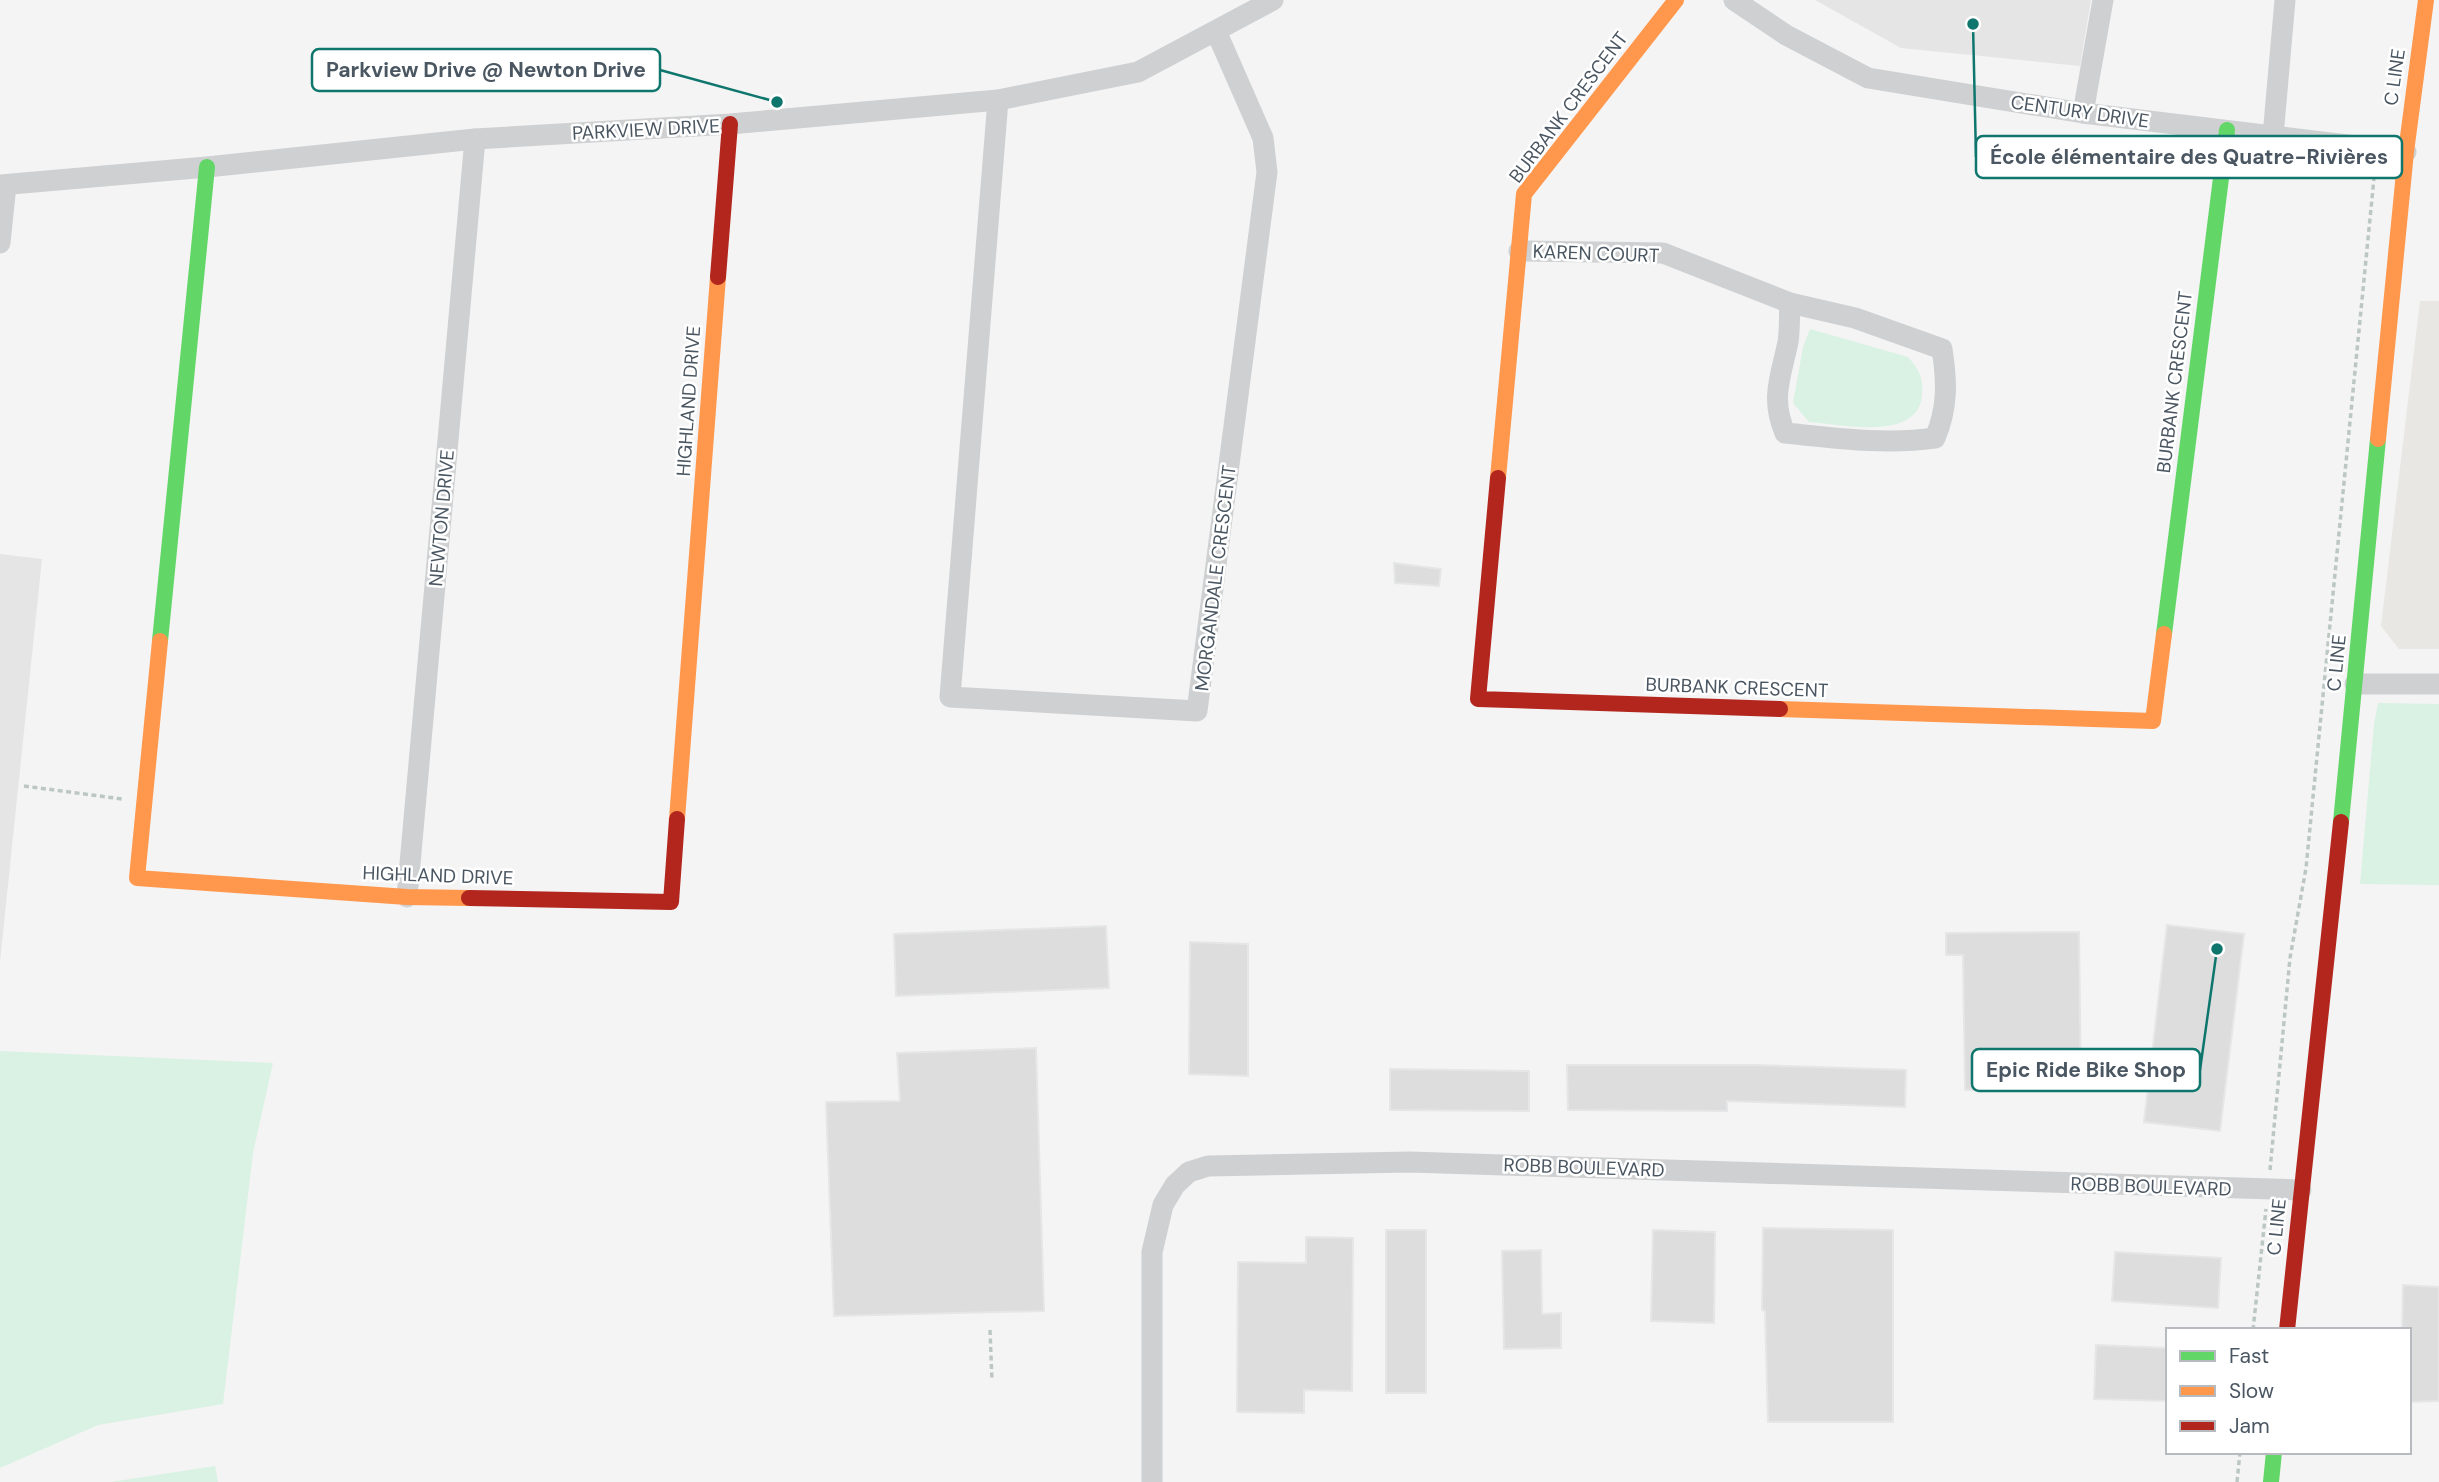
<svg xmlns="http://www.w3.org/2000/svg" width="2439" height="1482" font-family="'DM Sans',sans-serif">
  <rect width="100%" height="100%" fill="#f4f4f4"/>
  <path fill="#e8e7e3" d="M2420 301H2439V649H2399L2381 626Z"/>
  <g fill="#e6e5e6">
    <path d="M1815 0H2091L2080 66 1901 48Z"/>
    <path d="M0 554 42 559 0 962Z"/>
  </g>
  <g fill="#d9f2e3">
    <path d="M1810 329 1908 357C1919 369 1924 379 1922 396 1917 442 1841 424 1809 422L1793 403 1803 347Z"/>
    <path d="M2378 703 2439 704V885L2360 884 2374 724Z"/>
    <path d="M0 1051 273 1063 253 1153 223 1404 98 1425 0 1468Z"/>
    <path d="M215 1466 218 1482H111Z"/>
  </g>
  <g fill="#ddddde" stroke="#e5e6e7" stroke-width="2">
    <path d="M1394 563 1441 569 1439 586 1395 583Z"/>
    <path d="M2167 925 2244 934 2220 1131 2144 1122Z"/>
    <path d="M1106 926 1109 988 896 996 894 934Z"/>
    <path d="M2079 932 2081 1089 1965 1090 1963 955H1946V933Z"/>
    <path d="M1190 942 1248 944V1076L1189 1074Z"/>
    <path d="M1036 1048 1044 1311 834 1316 826 1102 900 1101 897 1053Z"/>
    <path d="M1567 1065H1755L1906 1070 1905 1107 1727 1101V1111L1568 1110Z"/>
    <path d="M1390 1069 1529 1071V1111L1390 1110Z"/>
    <path d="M1763 1228 1893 1230V1422H1768L1765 1311 1762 1310Z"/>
    <rect x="1386" y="1230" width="40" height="163"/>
    <path d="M1653 1230 1715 1232 1714 1323 1651 1321Z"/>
    <path d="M1306 1237 1353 1238 1352 1391 1304 1390V1413L1237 1412 1238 1262 1306 1263Z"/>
    <path d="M1541 1250 1542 1314 1561 1313V1348L1504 1349 1502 1251Z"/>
    <path d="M2115 1252 2221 1258 2218 1308 2112 1301Z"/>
    <path d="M2403 1285 2439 1287V1401L2409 1402V1330H2402Z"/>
    <path d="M2096 1345 2168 1348V1401L2094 1399Z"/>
  </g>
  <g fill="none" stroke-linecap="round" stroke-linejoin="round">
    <g stroke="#bcc7c4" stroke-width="3.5" stroke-dasharray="5 3.5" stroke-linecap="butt">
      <path d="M24 786 122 799"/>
      <path d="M2270 1170 2290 958 2306 868 2375 168"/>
      <path d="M990 1330 992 1381"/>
      <path d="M2253 1330 2266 1209"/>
      <path d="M2237 1482 2240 1452"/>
    </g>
    <g stroke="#ced0d2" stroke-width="21">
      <path d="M1734 0 1786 35 1868 78 2083 113 2406 152"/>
      <path d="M998 100 950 697 1197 711 1267 172 1263 138 1216 31"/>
      <path d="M2083 113 2103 0"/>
      <path d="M2273 136 2285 0"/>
      <path d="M0 185 207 167 475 139 730 124 998 100 1138 72 1273 0"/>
      <path d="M0 243 6 185"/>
      <path d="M1519 251 1663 253 1790 303 1855 318 1942 349C1947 381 1948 408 1935 438 1885 445 1835 438 1785 433 1770 398 1781 376 1788 342 1790 330 1789 316 1790 303"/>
      <path d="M2355 684H2439"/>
      <path d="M407 897 475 139"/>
      <path d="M1152 1482V1252L1163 1205 1175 1185 1189 1172 1208 1166 1410 1162 2301 1190"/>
    </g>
    <g stroke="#63d668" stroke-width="16">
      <path d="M2164 634 2227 130"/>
      <path d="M160 641 207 167"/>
      <path d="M2341 822 2378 439"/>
      <path d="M2271 1482 2274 1452"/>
    </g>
    <g stroke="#ff974d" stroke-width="16">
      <path d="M2378 439 2406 152 2426 0"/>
      <path d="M1498 478 1524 194 1676 0"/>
      <path d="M160 641 137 878 407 897 469 898"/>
      <path d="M1780 709 2153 721 2164 634"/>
      <path d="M677 819 718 277"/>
    </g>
    <g stroke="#b3261e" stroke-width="16">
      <path d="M718 277 730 124"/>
      <path d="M1498 478 1478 699 1780 709"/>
      <path d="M469 898 671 902 677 819"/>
      <path d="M2287 1330 2341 822"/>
    </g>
  </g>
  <g text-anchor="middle" stroke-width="5" stroke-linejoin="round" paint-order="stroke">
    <g font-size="19" fill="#4a5661" stroke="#fff">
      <text transform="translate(2394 77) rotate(-82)" y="7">C LINE</text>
      <text transform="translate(1568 107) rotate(-53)" y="7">BURBANK CRESCENT</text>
      <text transform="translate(2080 111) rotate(8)" y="7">CENTURY DRIVE</text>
      <text transform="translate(646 129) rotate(-3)" y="7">PARKVIEW DRIVE</text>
      <text transform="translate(1596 253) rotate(2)" y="7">KAREN COURT</text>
      <text transform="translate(2174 382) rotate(-83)" y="7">BURBANK CRESCENT</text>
      <text transform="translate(688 401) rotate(-86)" y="7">HIGHLAND DRIVE</text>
      <text transform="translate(441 518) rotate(-85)" y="7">NEWTON DRIVE</text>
      <text transform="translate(1215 578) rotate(-83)" y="7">MORGANDALE CRESCENT</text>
      <text transform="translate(2336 663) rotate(-84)" y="7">C LINE</text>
      <text transform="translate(1737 687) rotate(2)" y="7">BURBANK CRESCENT</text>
      <text transform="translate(438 875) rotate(2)" y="7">HIGHLAND DRIVE</text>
      <text transform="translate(1584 1167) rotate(2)" y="7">ROBB BOULEVARD</text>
      <text transform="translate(2151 1186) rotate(2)" y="7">ROBB BOULEVARD</text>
      <text transform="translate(2276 1227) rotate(-84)" y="7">C LINE</text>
    </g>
  </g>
  <path fill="none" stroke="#0f766e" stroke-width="2.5" d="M777 102L660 70M1973 24L1976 157M2217 949L2200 1070"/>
  <g fill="#0f766e" stroke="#fff" stroke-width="2.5">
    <circle cx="777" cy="102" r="7"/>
    <circle cx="1973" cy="24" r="7"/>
    <circle cx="2217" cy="949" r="7"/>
  </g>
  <g fill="#fff" stroke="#0f766e" stroke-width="2.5">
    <rect x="312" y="49" width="348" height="42" rx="7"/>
    <rect x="1976" y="136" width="426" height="42" rx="7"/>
    <rect x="1972" y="1049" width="228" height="42" rx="7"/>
  </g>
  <g font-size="21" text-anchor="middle" font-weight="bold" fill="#4a5661">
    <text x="486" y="77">Parkview Drive @ Newton Drive</text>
    <text x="2189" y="164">École élémentaire des Quatre-Rivières</text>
    <text x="2086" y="1077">Epic Ride Bike Shop</text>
  </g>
  <rect x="2166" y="1328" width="245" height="126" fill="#ffffff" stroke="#b7bbc0" stroke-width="2"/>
  <rect x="2180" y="1351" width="35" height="10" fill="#63d668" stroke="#b7bbc0" stroke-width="2"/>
  <text x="2229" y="1363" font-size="21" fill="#4a5661">Fast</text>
  <rect x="2180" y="1386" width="35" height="10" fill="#ff974d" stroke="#b7bbc0" stroke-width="2"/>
  <text x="2229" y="1398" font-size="21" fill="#4a5661">Slow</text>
  <rect x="2180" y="1421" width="35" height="10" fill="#b3261e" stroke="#b7bbc0" stroke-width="2"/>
  <text x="2229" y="1433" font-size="21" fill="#4a5661">Jam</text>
</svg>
